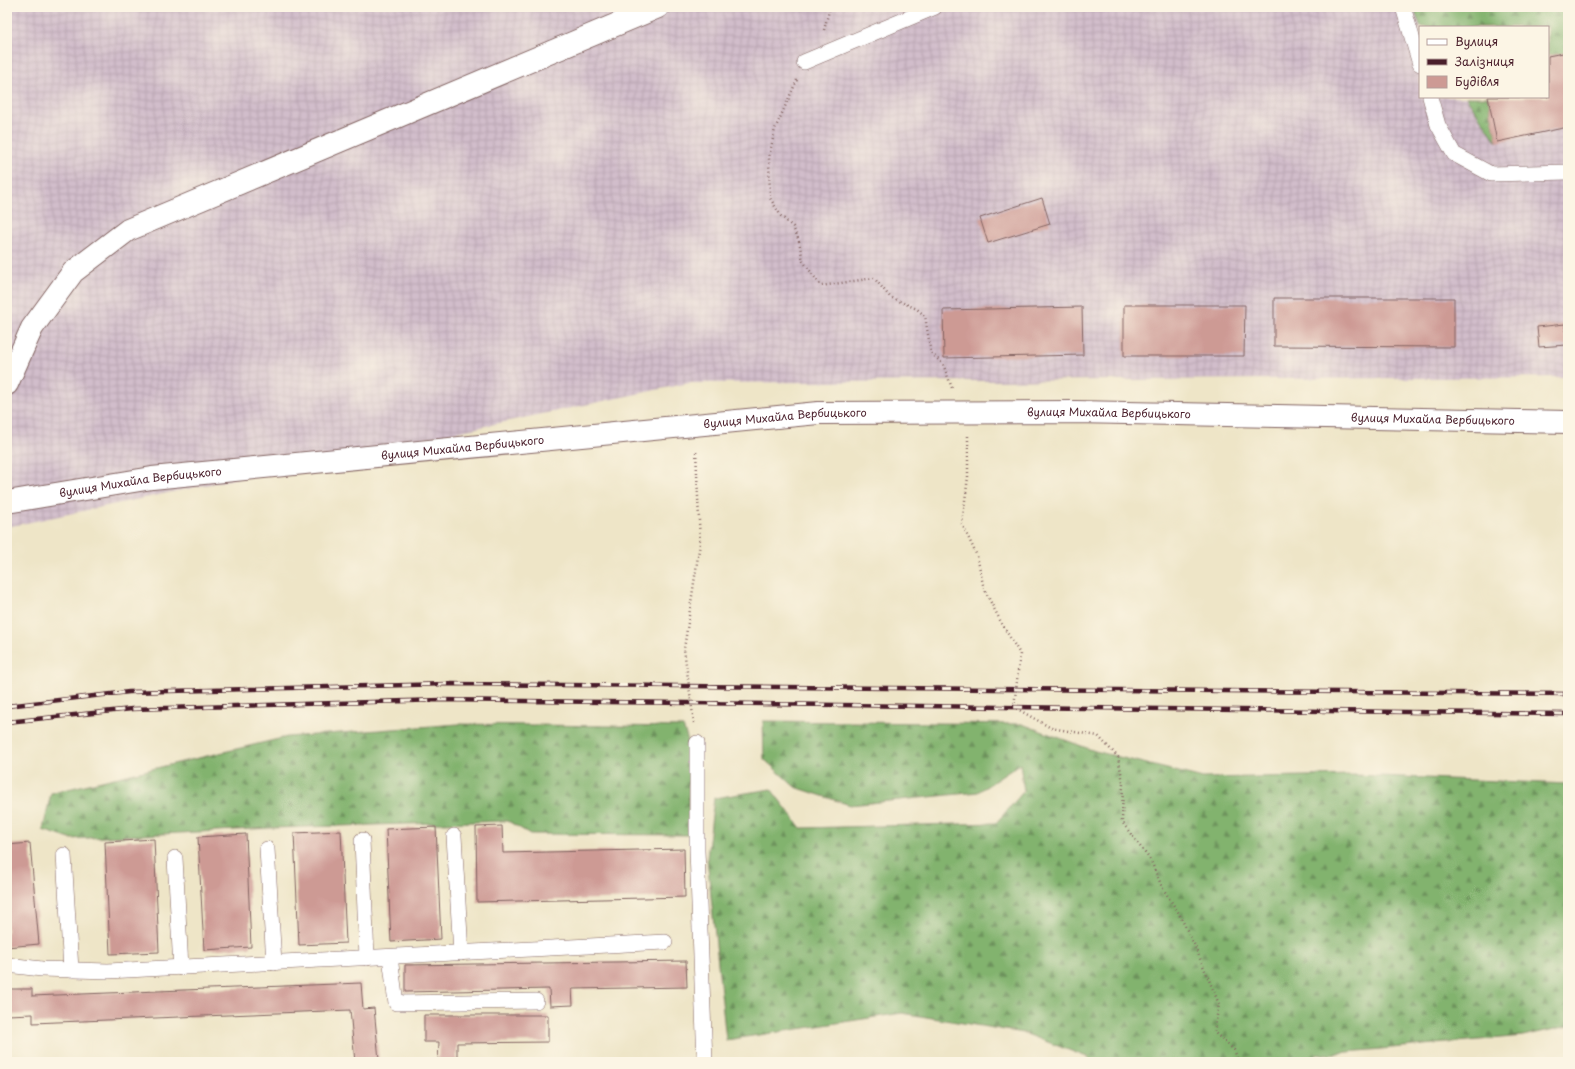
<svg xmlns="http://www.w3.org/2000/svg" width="1575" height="1069" font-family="'Playpen Sans',sans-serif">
  <defs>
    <pattern id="industrial-grid" width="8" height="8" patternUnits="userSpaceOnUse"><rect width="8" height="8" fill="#d1bdcb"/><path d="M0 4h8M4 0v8" fill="none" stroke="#b5a2ae"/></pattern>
    <pattern id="forest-firs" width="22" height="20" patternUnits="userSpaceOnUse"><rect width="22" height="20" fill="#82b36e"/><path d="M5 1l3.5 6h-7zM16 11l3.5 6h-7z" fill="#6c915b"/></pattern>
  </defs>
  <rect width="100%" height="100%" fill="#fcf5e5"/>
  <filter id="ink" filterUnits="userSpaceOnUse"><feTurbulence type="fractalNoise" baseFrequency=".025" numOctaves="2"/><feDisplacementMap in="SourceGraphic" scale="8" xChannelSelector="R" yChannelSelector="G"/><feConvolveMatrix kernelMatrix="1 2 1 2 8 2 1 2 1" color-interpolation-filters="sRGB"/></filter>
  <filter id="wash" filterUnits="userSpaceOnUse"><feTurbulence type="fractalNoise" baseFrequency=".012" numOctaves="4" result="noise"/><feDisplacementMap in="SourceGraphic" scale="16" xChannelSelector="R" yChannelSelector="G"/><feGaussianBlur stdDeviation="0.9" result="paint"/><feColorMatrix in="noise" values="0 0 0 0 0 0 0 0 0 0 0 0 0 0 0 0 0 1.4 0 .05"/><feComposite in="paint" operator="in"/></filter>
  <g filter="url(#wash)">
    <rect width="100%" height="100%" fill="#eee5c7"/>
    <path fill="url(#industrial-grid)" fill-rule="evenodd" d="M7 7H1568V377L689 383 7 527ZM1420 27H1548V97H1420Z"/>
    <g fill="url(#forest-firs)" stroke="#66694c">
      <path d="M1413 7H1568V52L1548 56V27H1421Z"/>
      <path d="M1466 97H1488L1497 142Z"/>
      <path d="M763 721 1022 724 1095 751 1203 778 1355 775 1568 784V1026L1523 1036 1315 1055 1317 1062H1094L1087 1057 1024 1033 902 1013 726 1040 707 858 714 798 771 789 801 828 996 823 1024 791 1020 764 978 792 850 805 795 787 764 759Z"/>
      <path d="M458 724 683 727 689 743 688 835 530 834 508 821 271 828 70 839 43 830 51 793 287 737Z"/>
    </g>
    <g id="blocks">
      <g fill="#cd9a94">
        <path d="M1568 52V127L1497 142 1488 97H1548V56Z"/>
        <path d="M1042 198 1050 224 988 243 980 218Z"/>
        <path d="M1274 298H1454V347L1274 346Z"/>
        <path d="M1124 305H1245L1244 356H1124Z"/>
        <path d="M1082 307 1083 355 944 358 943 310Z"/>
        <path d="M1565 324 1567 345 1539 347 1537 327Z"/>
        <path d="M502 826 503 853 684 849 685 897 477 902 476 827Z"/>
        <path d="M436 827 441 939 391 942 386 829Z"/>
        <path d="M341 831 346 943 299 945 294 833Z"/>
        <path d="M246 834 251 947 204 950 198 837Z"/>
        <path d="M154 839 159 952 110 954 105 842Z"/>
        <path d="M30 843 39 944 7 947V845Z"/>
        <path d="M686 961 687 987 572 989 573 1005 550 1006 549 989 405 992V965Z"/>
        <path d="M361 983 363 1009 374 1008 379 1060 355 1062 350 1010 33 1023V1014L7 1015V989H32V996Z"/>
        <path d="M424 1015H548V1042L457 1043V1062H438L439 1042H424Z"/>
      </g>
    </g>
  </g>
  <g filter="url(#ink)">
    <use href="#blocks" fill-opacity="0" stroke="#836462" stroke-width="1"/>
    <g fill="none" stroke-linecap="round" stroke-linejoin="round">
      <g stroke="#836462" stroke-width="16">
        <g id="service">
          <path d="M1403 7 1420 64"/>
          <path d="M804 62 935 7"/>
          <path d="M1430 97 1438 125 1454 154 1491 174 1568 172"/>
          <path d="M697 743V850L705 1062"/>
          <path d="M454 836 461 953"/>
          <path d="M362 840 367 958"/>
          <path d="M267 849 274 963"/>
          <path d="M64 855 71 970"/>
          <path d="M175 858 181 968"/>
          <path d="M390 957 396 1003 536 1001"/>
          <path d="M7 965 42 969 108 971 665 942"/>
        </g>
      </g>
      <g stroke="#836462" stroke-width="24">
        <g id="minor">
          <path id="s1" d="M7 502 152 478 818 413 1076 412 1568 422"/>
        </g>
      </g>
      <g stroke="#836462" stroke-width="24">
        <path id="tertiary" d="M7 384 32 328 73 272 128 230 658 7"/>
      </g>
      <g stroke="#836462" stroke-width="2.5" stroke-dasharray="1 3" stroke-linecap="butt">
        <path d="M824 30 830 7"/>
        <path d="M797 80 775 129 769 157 770 198 781 216 793 227 799 241 803 261 821 286 874 278 890 297 917 309 925 316 931 353 943 364 952 388"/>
        <path d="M968 436V477L962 524 977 556 984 589 1002 624 1020 654 1014 707 1051 728 1098 736 1118 757 1123 782 1122 822 1151 861 1162 887 1178 912 1194 944 1219 1004 1214 1032 1234 1050 1239 1062"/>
        <path d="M694 723 684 649 700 543 696 450"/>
      </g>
      <use href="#service" stroke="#fff" stroke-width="15"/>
      <use href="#minor" stroke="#fff" stroke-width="22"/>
      <use href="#tertiary" stroke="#fff" stroke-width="22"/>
      <g stroke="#4a1f2b" stroke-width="4.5">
        <g id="rail">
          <path d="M7 706 129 692 448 684 1568 694"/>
          <path d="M7 722 132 709 442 700 1568 714"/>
        </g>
      </g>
      <use href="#rail" stroke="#fcf5e5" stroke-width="3" stroke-dasharray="9" stroke-linecap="butt"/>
    </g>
  </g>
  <g text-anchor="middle" stroke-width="4" stroke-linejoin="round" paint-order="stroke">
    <g font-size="11" fill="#4a1f2b" stroke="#fcf5e5">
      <text dy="4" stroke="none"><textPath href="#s1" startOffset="1107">вулиця Михайла Вербицького</textPath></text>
      <text dy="4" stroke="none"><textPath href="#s1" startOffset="783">вулиця Михайла Вербицького</textPath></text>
      <text dy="4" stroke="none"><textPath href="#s1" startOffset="1431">вулиця Михайла Вербицького</textPath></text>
      <text dy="4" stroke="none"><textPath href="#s1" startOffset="459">вулиця Михайла Вербицького</textPath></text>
      <text dy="4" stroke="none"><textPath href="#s1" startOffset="135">вулиця Михайла Вербицького</textPath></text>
    </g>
  </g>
  <rect width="1575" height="1069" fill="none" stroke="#fcf5e5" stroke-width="24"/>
  <rect x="1419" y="26" width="130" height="72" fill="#fcf5e5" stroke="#b59f9b"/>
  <rect x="1427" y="39" width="20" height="6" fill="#ffffff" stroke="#b59f9b"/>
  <text x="1455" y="46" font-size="12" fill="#4a1f2b">Вулиця</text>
  <rect x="1427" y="59" width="20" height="6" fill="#4a1f2b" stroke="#b59f9b"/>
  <text x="1455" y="66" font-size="12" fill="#4a1f2b">Залізниця</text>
  <rect x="1427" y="76" width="20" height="12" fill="#cd9a94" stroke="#b59f9b"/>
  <text x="1455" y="86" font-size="12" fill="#4a1f2b">Будівля</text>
</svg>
